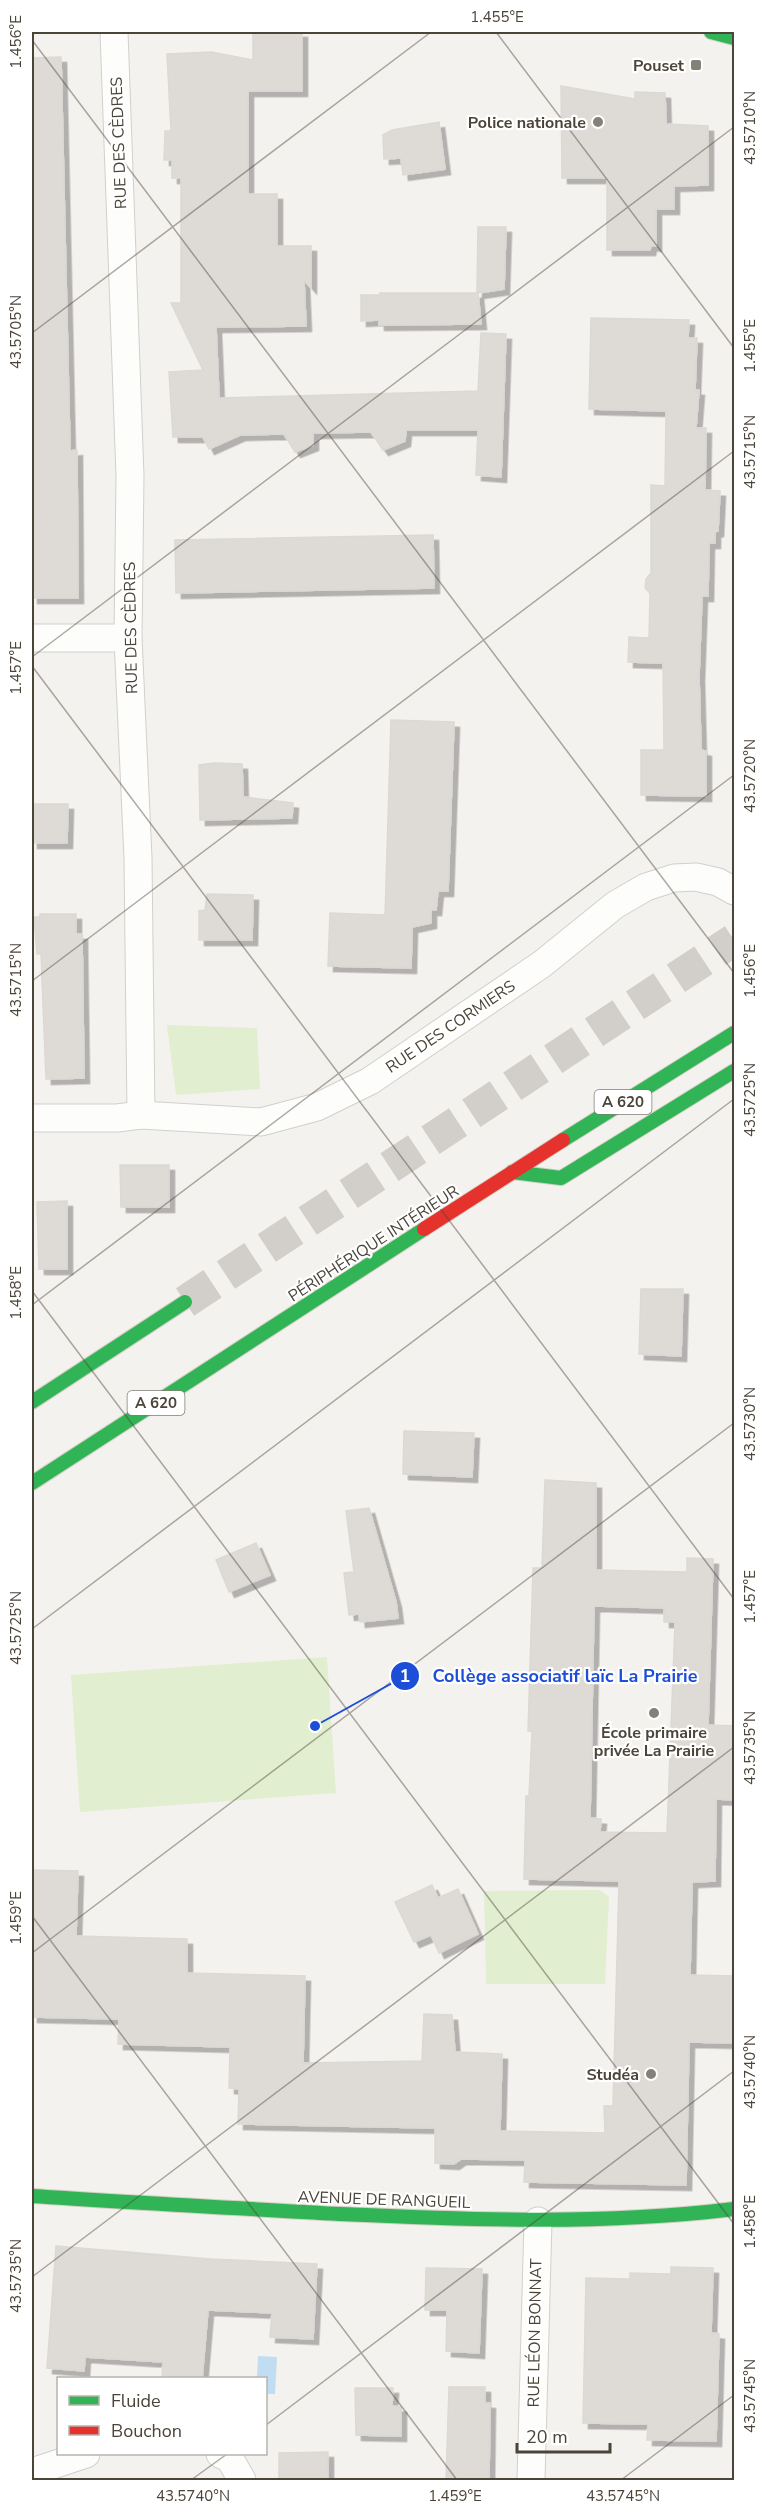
<svg xmlns="http://www.w3.org/2000/svg" width="766" height="2512" font-family="'Nunito Sans',sans-serif">
  <defs>
    <filter id="shadow"><feDropShadow dx="5.5" dy="5.5" stdDeviation="0" flood-color="#0004"/></filter>
  </defs>
  <rect width="100%" height="100%" fill="#f4f2ee"/>
  <g fill="#e1eecf">
    <path d="M167 1025 257 1028 260 1089 176 1095Z"/>
    <path d="M327 1657 336 1793 80 1812 71 1675Z"/>
    <path d="M600 1890 609 1897 605 1984H486L484 1891Z"/>
  </g>
  <path fill="#c0ddf1" d="M258 2356 277 2357 275 2394H266V2378H257Z"/>
  <g fill="#dedbd6" stroke="#dcd9d4" stroke-width="1.5" fill-rule="evenodd" filter="url(#shadow)">
    <path d="M253 32H302V91H248V194H277V246H311V288L304 280 306 326 216 327 219 398 478 391 481 333 506 334 501 477 476 475 478 430H406L405 441 383 450 371 432 313 433V445L295 452 284 434 240 435 209 449 203 437H173L169 372 203 370 171 303H181V178H172V160H164L165 131H171L167 54 211 52 253 60Z"/>
    <path d="M61 57 70 451 77 450 78 598H32V571H34L32 58Z"/>
    <path d="M561 86 635 99V92L665 93 666 124 708 126V185L674 186V209H656V246L651 245 650 250H607V178H562Z"/>
    <path d="M439 122 445 169 403 175 401 158 384 159 383 135 392 130Z"/>
    <path d="M478 227H506L504 289 478 293 481 324 379 325V320L361 321V295H380V293H477Z"/>
    <path d="M591 318 689 320 688 338H697L695 390H699L696 428H706L705 490 720 491 718 531 715 532V543H709L708 596H702L699 676 701 750 706 751V796L641 795V750H664L663 663 628 662 629 637 649 638 650 593 645 588 646 579 651 573V485L665 486 666 411 589 409Z"/>
    <path d="M433 535 434 588 176 593 175 540Z"/>
    <path d="M391 720 454 722 448 891H438L436 910H431V923L412 927 411 968 328 966 330 913 385 915Z"/>
    <path d="M214 763 242 764 243 797 293 803 292 818 200 820 199 765Z"/>
    <path d="M32 804H68L67 843H32Z"/>
    <path d="M207 894 253 895 252 940H199V911L205 910Z"/>
    <path d="M40 914H76V934H82L84 1078 46 1079 41 954H37L34 917H40Z"/>
    <path d="M120 1165H169V1207H121Z"/>
    <path d="M67 1201V1269H39L37 1202Z"/>
    <path d="M641 1289H683L681 1356 639 1354Z"/>
    <path d="M404 1431 474 1433 472 1477 403 1474Z"/>
    <path d="M545 1480 596 1483V1570L687 1572V1558L713 1559 708 1725 735 1726V1800L716 1799 715 1881 692 1882 690 1975 735 1976V2043L689 2042 686 2185 524 2182 525 2160 461 2159 454 2164 435 2163V2128L238 2124 239 2089 229 2088 230 2047 118 2044 119 2019 32 2017V1870L78 1871 76 1936 187 1939V1973L305 1976 303 2063 422 2061 424 2014 452 2015 455 2052 502 2054 500 2131 605 2133 604 2106H613L619 1881 524 1879 526 1796H529L532 1731H528L533 1568H542ZM594 1606 664 1608V1622H675L667 1833 600 1832 601 1819 590 1818Z"/>
    <path d="M369 1508 396 1602 398 1618 360 1622 359 1614 349 1615 344 1573 354 1572 346 1511Z"/>
    <path d="M256 1543 270 1575 229 1592 216 1560Z"/>
    <path d="M432 1885 438 1898 458 1889 478 1934 439 1953 431 1935 414 1942 395 1902Z"/>
    <path d="M56 2246 211 2259 317 2264 313 2339 270 2337 272 2313 208 2310 202 2379 162 2377 163 2362 85 2357 84 2371 47 2368Z"/>
    <path d="M671 2267 713 2268 711 2333 719 2334 716 2441 647 2440 648 2424 583 2423 586 2278 630 2279V2273L671 2274Z"/>
    <path d="M426 2268 482 2269 479 2353 446 2351 447 2310H425Z"/>
    <path d="M449 2387H485V2403H490L489 2481H446Z"/>
    <path d="M355 2388H393L392 2406 401 2407V2436L356 2435Z"/>
    <path d="M328 2452V2481H279V2453Z"/>
  </g>
  <g fill="none" stroke-linecap="round" stroke-linejoin="round">
    <path stroke="#d2cfca" stroke-width="33" stroke-dasharray="33 16" stroke-linecap="butt" d="M185 1302 734 940"/>
    <g stroke="#d2d0cb" stroke-width="29">
      <g id="street">
        <path d="M32 638H128"/>
        <path d="M141 1115 261 1122 317 1107 370 1081 542 964 615 905 646 887 674 878 696 877 718 882 734 891"/>
        <path d="M32 1118H117L141 1115 138 858 128 638 130 476 114 32"/>
        <path d="M220 2454 230 2459 242 2480"/>
        <path d="M32 2472 86 2454"/>
        <path d="M531 2480 538 2221"/>
      </g>
    </g>
    <g stroke="#d3cfc5" stroke-width="16">
      <g id="fast">
        <path d="M711 32 734 38"/>
        <path d="M563 1140 734 1033"/>
        <path d="M512 1172 561 1178 734 1071"/>
        <path d="M32 1402 185 1302"/>
        <path d="M32 1483 424 1229"/>
        <path d="M32 2196C135 2203 237 2208 340 2214 472 2220 603 2225 734 2209"/>
      </g>
    </g>
    <g stroke="#d3cfc5" stroke-width="16">
      <path id="jam" d="M424 1229 563 1140"/>
    </g>
    <use href="#street" stroke="#fdfdfc" stroke-width="27"/>
    <use href="#fast" stroke="#30b455" stroke-width="14"/>
    <use href="#jam" stroke="#e5322d" stroke-width="14"/>
  </g>
  <path fill="none" stroke="#4b4439" stroke-width="1.5" stroke-opacity="0.45" d="M496 32 734 348M32 40 734 973M32 333 431 32M32 657 734 127M32 666 734 1599M32 981 734 451M32 1291 734 2224M32 1305 734 775M32 1629 734 1099M32 1916 457 2480M32 1953 734 1423M32 2277 734 1747M266 2425 734 2071M191 2480 227 2454M621 2480 734 2395"/>
  <g fill="#868178" stroke="#fff" stroke-width="2">
    <rect x="690" y="59" width="12" height="12" rx="3"/>
    <circle cx="598" cy="122" r="6"/>
    <circle cx="654" cy="1713" r="6"/>
    <circle cx="651" cy="2074" r="6"/>
  </g>
  <g text-anchor="middle" stroke-width="4.5" stroke-linejoin="round" paint-order="stroke">
    <g fill="#fff" stroke="#817c74" stroke-width="1.5">
      <rect x="594.5" y="1090" width="57" height="24" rx="4.5"/>
      <rect x="127.5" y="1391" width="57" height="24" rx="4.5"/>
    </g>
    <g font-size="15" font-weight="bold" fill="#4b4439">
      <text x="623" y="1107">A 620</text>
      <text x="156" y="1408">A 620</text>
    </g>
    <g font-size="16" font-weight="bold" fill="#4b4439" stroke="#fff" text-anchor="end">
      <text x="684" y="71">Pouset</text>
      <text x="586" y="128">Police nationale</text>
      <text x="654" y="1738" text-anchor="middle">École primaire<tspan x="654" dy="18">privée La Prairie</tspan></text>
      <text x="639" y="2080">Studéa</text>
    </g>
    <g font-size="16" fill="#4b4439" stroke="#fff">
      <text transform="translate(118 143) rotate(-92)" y="6">RUE DES CÈDRES</text>
      <text transform="translate(130 628) rotate(-91)" y="6">RUE DES CÈDRES</text>
      <text transform="translate(450 1026) rotate(-34)" y="6">RUE DES CORMIERS</text>
      <text transform="translate(373 1243) rotate(-33)" y="6">PÉRIPHÉRIQUE INTÉRIEUR</text>
      <text transform="translate(384 2199) rotate(2)" y="6">AVENUE DE RANGUEIL</text>
      <text transform="translate(534 2333) rotate(-89)" y="6">RUE LÉON BONNAT</text>
    </g>
  </g>
  <path fill="none" stroke="#1d4ed8" stroke-width="2" d="M315 1726L405 1676"/>
  <g fill="#1d4ed8" stroke="#fff" stroke-width="2">
    <circle cx="315" cy="1726" r="6"/>
    <circle cx="405" cy="1676" r="15"/>
  </g>
  <g font-size="18" text-anchor="middle" font-weight="bold" fill="#fff">
    <text x="405" y="1682">1</text>
  </g>
  <g font-size="18" text-anchor="middle" font-weight="bold" fill="#1d4ed8" stroke="#fff" stroke-width="4.5" stroke-linejoin="round" paint-order="stroke">
    <text x="565" y="1682">Collège associatif laïc La Prairie</text>
  </g>
  <rect width="766" height="2512" fill="none" stroke="#ffffff" stroke-width="66"/>
  <rect x="57" y="2377" width="210" height="78" fill="#ffffff" stroke="#b7b4b0" stroke-width="1.5"/>
  <rect x="69" y="2396" width="30" height="9" fill="#30b455" stroke="#b7b4b0" stroke-width="1.5"/>
  <text x="111" y="2407" font-size="18" fill="#4b4439">Fluide</text>
  <rect x="69" y="2426" width="30" height="9" fill="#e5322d" stroke="#b7b4b0" stroke-width="1.5"/>
  <text x="111" y="2437" font-size="18" fill="#4b4439">Bouchon</text>
  <path d="M517 2443v9h93v-9" fill="none" stroke="#4b4439" stroke-width="3"/>
  <text x="526" y="2443" font-size="18" fill="#4b4439" stroke="#ffffff" stroke-width="4.5" paint-order="stroke">20 m</text>
  <rect x="33" y="33" width="700" height="2446" fill="none" stroke="#4b4439" stroke-width="2"/>
  <g font-size="15" text-anchor="middle" fill="#4b4439">
    <text x="497" y="22">1.455°E</text>
    <text transform="translate(16 42) rotate(-90)" y="5">1.456°E</text>
    <text transform="translate(750 128) rotate(-90)" y="5">43.5710°N</text>
    <text transform="translate(16 332) rotate(-90)" y="5">43.5705°N</text>
    <text transform="translate(750 346) rotate(-90)" y="5">1.455°E</text>
    <text transform="translate(750 452) rotate(-90)" y="5">43.5715°N</text>
    <text transform="translate(16 668) rotate(-90)" y="5">1.457°E</text>
    <text transform="translate(750 776) rotate(-90)" y="5">43.5720°N</text>
    <text transform="translate(750 971) rotate(-90)" y="5">1.456°E</text>
    <text transform="translate(16 980) rotate(-90)" y="5">43.5715°N</text>
    <text transform="translate(750 1100) rotate(-90)" y="5">43.5725°N</text>
    <text transform="translate(16 1293) rotate(-90)" y="5">1.458°E</text>
    <text transform="translate(750 1424) rotate(-90)" y="5">43.5730°N</text>
    <text transform="translate(750 1597) rotate(-90)" y="5">1.457°E</text>
    <text transform="translate(16 1628) rotate(-90)" y="5">43.5725°N</text>
    <text transform="translate(750 1748) rotate(-90)" y="5">43.5735°N</text>
    <text transform="translate(16 1918) rotate(-90)" y="5">1.459°E</text>
    <text transform="translate(750 2072) rotate(-90)" y="5">43.5740°N</text>
    <text transform="translate(750 2222) rotate(-90)" y="5">1.458°E</text>
    <text transform="translate(16 2276) rotate(-90)" y="5">43.5735°N</text>
    <text transform="translate(750 2396) rotate(-90)" y="5">43.5745°N</text>
    <text x="193" y="2501">43.5740°N</text>
    <text x="455" y="2501">1.459°E</text>
    <text x="623" y="2501">43.5745°N</text>
  </g>
</svg>
